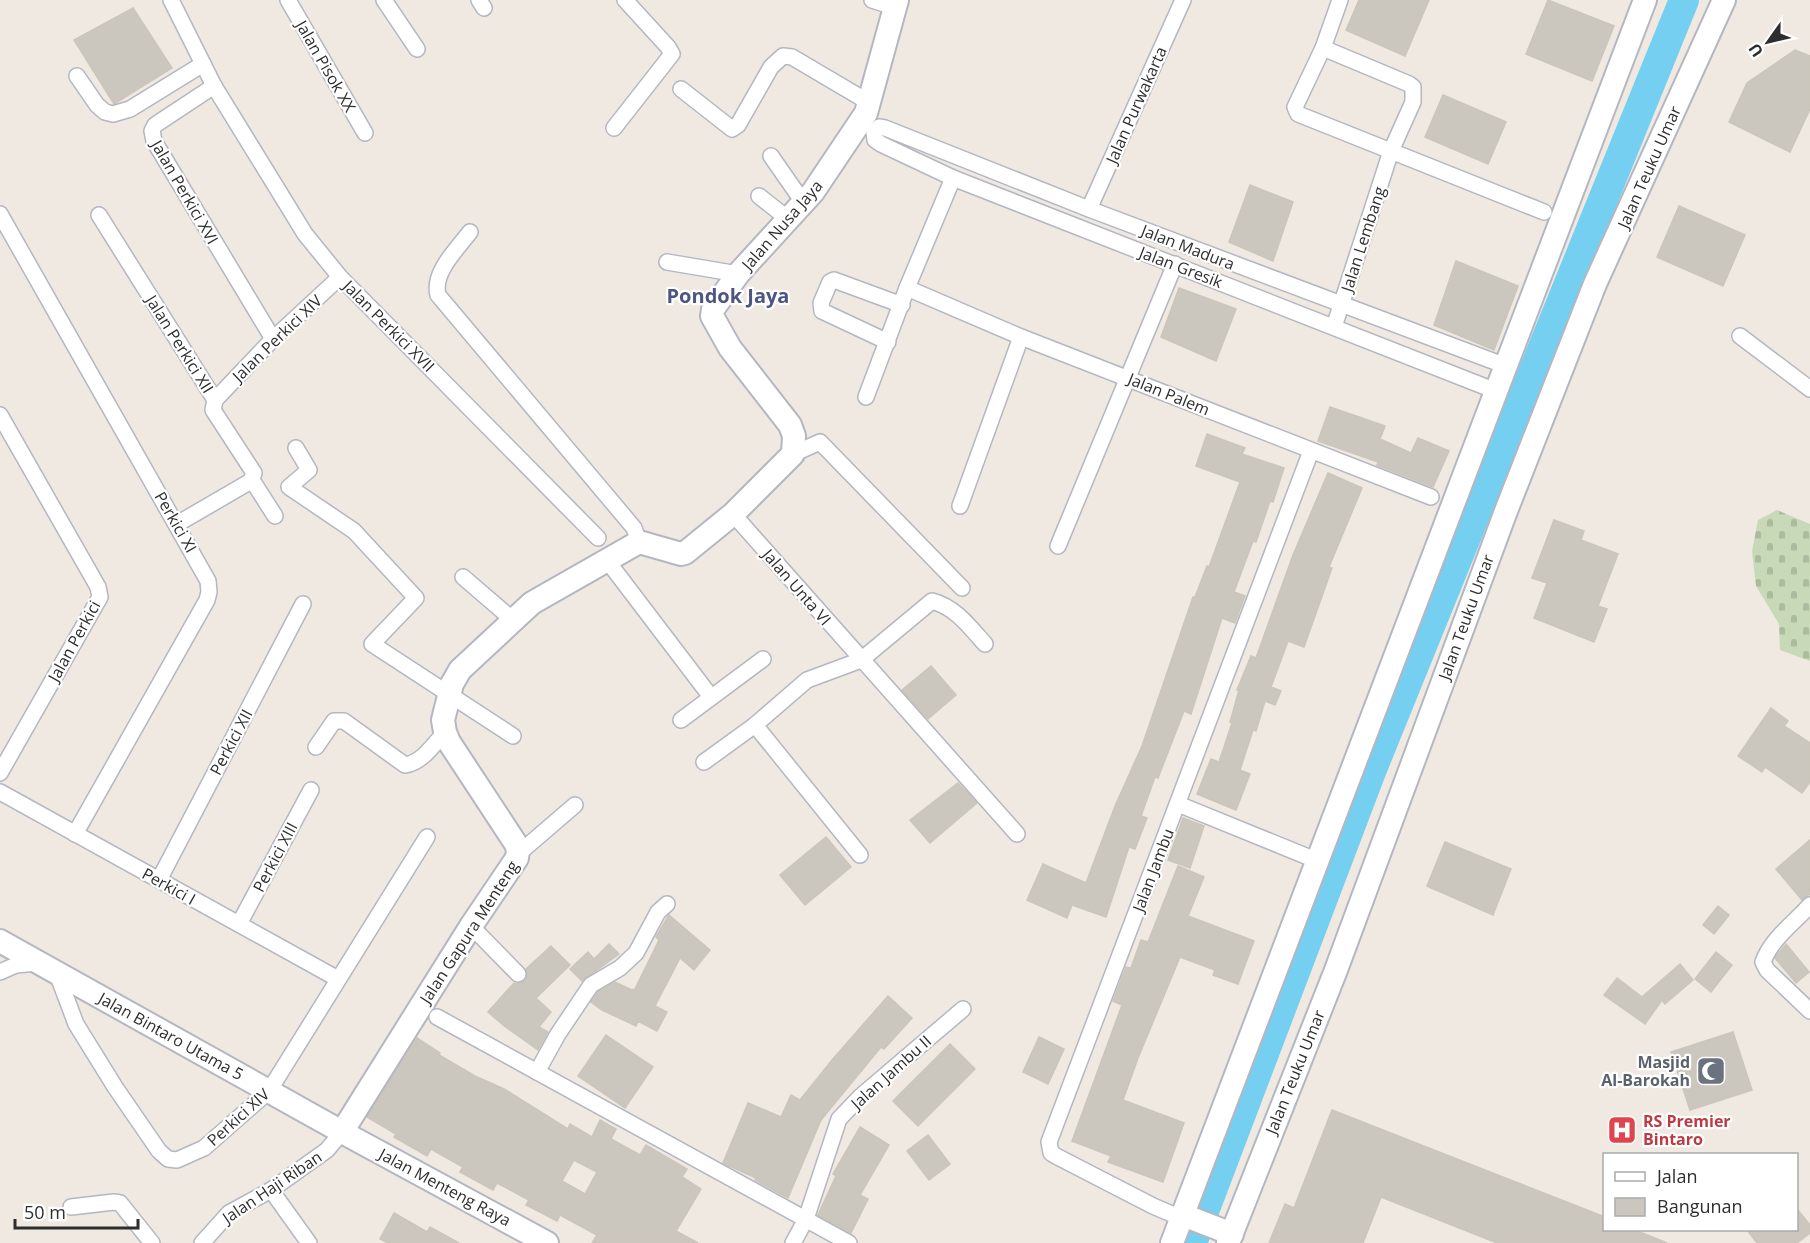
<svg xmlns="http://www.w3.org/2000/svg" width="1810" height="1243" font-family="'Open Sans',sans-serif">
  <defs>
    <pattern id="cemetery-stones" width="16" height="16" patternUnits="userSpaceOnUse" patternTransform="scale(1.5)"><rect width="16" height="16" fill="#c8d9b8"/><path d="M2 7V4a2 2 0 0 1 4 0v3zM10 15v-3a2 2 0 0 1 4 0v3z" fill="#acbb9e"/></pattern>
  </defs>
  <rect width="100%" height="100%" fill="#efe9e1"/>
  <path fill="url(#cemetery-stones)" d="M1777 510 1810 524V661L1780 650 1779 624 1756 586 1752 551 1758 520Z"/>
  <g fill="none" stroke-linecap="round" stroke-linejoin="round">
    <path stroke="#75cff0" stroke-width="30" d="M1192 1243 1372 769 1684 0"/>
  </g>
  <g fill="#cbc7bf" stroke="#cbc5ba" stroke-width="1.5" fill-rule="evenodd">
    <path d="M1359 0H1429L1405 56 1346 30Z"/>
    <path d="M1548 0 1614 26 1592 81 1526 54Z"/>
    <path d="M133 8 172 68 114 104 74 40Z"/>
    <path d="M1795 50 1810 56V109L1790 152 1729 122 1747 83Z"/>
    <path d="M1443 95 1506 122 1488 164 1425 137Z"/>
    <path d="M1250 185 1293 202 1273 261 1229 242Z"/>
    <path d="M1679 206 1745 235 1723 286 1657 257Z"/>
    <path d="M1456 261 1518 286 1494 350 1434 325Z"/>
    <path d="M1179 288 1236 309 1216 361 1161 337Z"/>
    <path d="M1330 407 1385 426 1380 439 1411 453 1418 438 1449 451 1433 487 1377 465 1378 462 1318 441Z"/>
    <path d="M1207 434 1245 448 1242 454 1284 468 1273 502 1270 501 1256 542 1253 541 1234 592 1245 596 1235 623 1222 618 1191 714 1184 711 1158 778 1155 777 1141 816 1147 818 1135 849 1129 847 1106 917 1072 905 1067 918 1027 900 1043 864 1086 883 1115 806 1142 746 1193 597H1195L1207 566 1209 567 1240 482 1196 466Z"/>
    <path d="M1328 473 1362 488 1329 567 1332 568 1304 647 1288 641 1271 687 1281 691 1275 705 1265 701 1256 731 1253 730 1240 770 1250 774 1236 810 1197 794 1211 759 1219 762 1232 723 1230 722 1239 690H1237L1251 656 1256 658 1293 555Z"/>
    <path d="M1554 520 1584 531 1581 540 1618 554 1598 606 1607 609 1594 642 1534 618 1547 583 1532 578Z"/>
    <path d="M931 666 956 695 928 719 902 690Z"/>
    <path d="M1771 708 1788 721 1784 726 1810 743V782L1802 793 1765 767 1762 772 1738 756Z"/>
    <path d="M958 783 977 803 930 843 910 820Z"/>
    <path d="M1183 818 1204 826 1190 868 1168 860Z"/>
    <path d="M826 837 851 867 805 905 780 875Z"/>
    <path d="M1810 840V894L1802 900 1776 869Z"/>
    <path d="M1445 842 1511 869 1493 915 1427 886Z"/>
    <path d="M1178 866 1204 877 1188 916 1254 941 1238 984 1213 975 1215 970 1180 957 1138 1058 1123 1100 1184 1123 1163 1182 1108 1162 1111 1156 1072 1141 1122 1005 1113 1001 1126 967 1131 968 1141 940 1148 942Z"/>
    <path d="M1718 906 1729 915 1714 934 1703 925Z"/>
    <path d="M669 915 710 950 694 970 680 958 655 1006 667 1012 657 1031 638 1021 636 1026 602 1010 591 1002 598 992 615 982 632 990 635 989 659 940 656 937Z"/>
    <path d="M609 944 619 954 582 981 570 969 588 952 594 959Z"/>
    <path d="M1786 944 1809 972 1796 983 1775 958Z"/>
    <path d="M551 946 570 965 536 998 551 1012 539 1027 548 1032 538 1050 503 1025 488 1012 514 983 520 984 525 981 527 976 526 969Z"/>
    <path d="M1716 952 1732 965 1711 992 1695 979Z"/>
    <path d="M1680 964 1693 980 1665 1004 1662 1000 1645 1024 1604 995 1617 978 1642 997Z"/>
    <path d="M888 996 912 1018 884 1049 881 1047 821 1120 788 1198 755 1180 756 1178 723 1163 748 1103 781 1117 791 1095 800 1100 832 1060Z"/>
    <path d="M1733 1032 1752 1090 1690 1110 1671 1052Z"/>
    <path d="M606 1035 653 1067 625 1108 578 1076Z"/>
    <path d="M1039 1037 1064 1049 1048 1084 1023 1072Z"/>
    <path d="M417 1038 440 1053 439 1055 475 1076 504 1089 568 1129 570 1124 592 1137 600 1120 616 1129 611 1139 640 1155 646 1145 687 1169 682 1177 701 1189 676 1231 698 1243H592L597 1235 560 1215 557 1221 526 1205 529 1200 497 1183 493 1190 460 1172 463 1167 431 1149 427 1156 394 1137 396 1134 367 1117ZM574 1160 597 1172 585 1194 562 1181Z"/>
    <path d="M950 1044 975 1069 918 1126 893 1101Z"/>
    <path d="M1332 1110 1605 1217V1230H1635L1667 1243H1497L1381 1197 1363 1243H1269L1285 1204 1294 1208Z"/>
    <path d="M860 1127 889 1145 860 1195 868 1199 851 1233 818 1215 836 1176 833 1174Z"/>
    <path d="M928 1135 950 1164 929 1180 907 1151Z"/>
    <path d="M1797 1209 1810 1225V1233L1797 1243H1757L1747 1230H1797Z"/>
    <path d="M394 1213 427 1232 430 1227 459 1243H388L380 1239Z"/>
  </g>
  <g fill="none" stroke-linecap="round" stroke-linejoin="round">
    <g stroke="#b4b7c1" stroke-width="18">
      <g id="street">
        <path d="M171 0 214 86 305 234 340 277 598 538"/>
        <path d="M288 0 365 133"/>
        <path d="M384 0 417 49"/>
        <path d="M479 0 484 8"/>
        <path d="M872 0 894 7"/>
        <path d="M1340 0 1323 48 1295 107 1298 114 1544 212"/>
        <path d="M1323 48 1409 84 1413 87V102L1391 151 1334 327"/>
        <path d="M77 76 97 105 105 112 113 114 130 109 203 64"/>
        <path d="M214 86 155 125 152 131 154 141 273 339"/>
        <path d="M681 89 732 129 738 125 771 67 783 56 792 57 870 103"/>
        <path d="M614 128 672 54 668 47 625 0"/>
        <path d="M771 156 803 202"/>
        <path d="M759 196 788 219"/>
        <path d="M1089 209 1183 0"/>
        <path d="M0 214 208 581 209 592 207 600 75 834"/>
        <path d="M99 215 215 400 213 410 254 473 251 481 177 524"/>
        <path d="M470 232C457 249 432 273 438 295L634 528 639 542"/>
        <path d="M667 262 738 274"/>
        <path d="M907 288 1021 337 1431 497"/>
        <path d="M1740 336 1810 389"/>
        <path d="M888 342 822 311 821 303 830 282 834 280 902 305"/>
        <path d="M1496 391 953 178 881 144 875 140 874 133 879 127 885 128 1089 209 1506 366"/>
        <path d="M866 397 907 288 953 178"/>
        <path d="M215 400 273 339 340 277"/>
        <path d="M0 415 98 587 100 597 0 773"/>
        <path d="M296 448 309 470 289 487 354 531 416 598 372 644 513 736"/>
        <path d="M793 454 820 442 962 588"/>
        <path d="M252 480 275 516"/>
        <path d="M960 506 1021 337"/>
        <path d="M733 514 1017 834"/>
        <path d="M1058 546 1175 264"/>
        <path d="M606 559 711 697"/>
        <path d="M463 577 513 620"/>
        <path d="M681 720 763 659"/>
        <path d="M316 747 334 721H344L405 765C422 763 434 744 445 732"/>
        <path d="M704 762 755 725"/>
        <path d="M0 792 338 979"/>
        <path d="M1178 804 1318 861"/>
        <path d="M518 854 575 805"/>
        <path d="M860 855 755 725 807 680 861 660 932 601C955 607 969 626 985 644"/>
        <path d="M159 880 303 604"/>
        <path d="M1810 905C1794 923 1771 939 1763 962L1767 970 1810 1011"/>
        <path d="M239 924 311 790"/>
        <path d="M471 926 518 974"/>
        <path d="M56 971 76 1024 115 1087 159 1151 168 1159 177 1160 204 1148 269 1091 427 837"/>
        <path d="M0 972 16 965 37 963"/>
        <path d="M437 1017 849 1243"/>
        <path d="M537 1072 558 1034 591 985 620 968 636 953 658 912 667 904"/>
        <path d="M271 1190 309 1243"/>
        <path d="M71 1207 114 1202 120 1203 152 1243"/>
        <path d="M1181 1218 1153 1206 1056 1156 1051 1153 1049 1142 1311 451"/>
        <path d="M202 1243 229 1213 271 1190 327 1150 342 1132"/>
        <path d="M793 1243 806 1219 839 1119 861 1096 963 1009"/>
      </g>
    </g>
    <g stroke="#b4b7c1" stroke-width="26">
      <g id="secondary">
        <path d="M0 941 342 1132 547 1243"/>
        <path d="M342 1132 471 926 517 858 518 850 516 844 449 742 445 732 443 720 452 684 460 670 532 603 639 542 681 554 685 553 733 514 793 454 794 436 790 425 730 348 712 316 713 309 738 274 813 192 866 113 897 0"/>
        <path d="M1183 1215 1232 1234"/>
        <path d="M1172 1243 1645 0"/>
        <path d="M1228 1243 1336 970 1506 511 1595 284 1724 0"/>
      </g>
    </g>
    <use href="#street" stroke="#fff" stroke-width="15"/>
    <use href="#secondary" stroke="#fff" stroke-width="22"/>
  </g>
  <defs>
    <g id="mosque-square" transform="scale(1.5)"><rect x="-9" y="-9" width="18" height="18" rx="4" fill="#6b7280" stroke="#fff"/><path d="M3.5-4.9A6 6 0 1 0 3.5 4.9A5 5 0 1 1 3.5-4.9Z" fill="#fff"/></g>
    <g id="hospital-square" transform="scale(1.5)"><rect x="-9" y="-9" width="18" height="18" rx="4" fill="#e0444e" stroke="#fff"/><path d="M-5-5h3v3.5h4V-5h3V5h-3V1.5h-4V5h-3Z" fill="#fff"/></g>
  </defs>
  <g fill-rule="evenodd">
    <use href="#mosque-square" x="1711" y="1071"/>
    <use href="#hospital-square" x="1622" y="1130"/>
  </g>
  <g text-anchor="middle" stroke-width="4.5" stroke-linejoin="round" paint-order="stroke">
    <g font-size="16" fill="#2e2e2e" stroke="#fff">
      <text transform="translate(326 66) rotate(60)" y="6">Jalan Pisok XX</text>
      <text transform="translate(1136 105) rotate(-66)" y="6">Jalan Purwakarta</text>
      <text transform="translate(1649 167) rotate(-66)" y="6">Jalan Teuku Umar</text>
      <text transform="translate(185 192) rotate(60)" y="6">Jalan Perkici XVI</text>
      <text transform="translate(782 225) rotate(-49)" y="6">Jalan Nusa Jaya</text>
      <text transform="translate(1363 239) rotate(-72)" y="6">Jalan Lembang</text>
      <text transform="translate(1188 247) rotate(21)" y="6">Jalan Madura</text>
      <text transform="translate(1181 267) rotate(21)" y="6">Jalan Gresik</text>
      <text transform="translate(389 326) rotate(45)" y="6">Jalan Perkici XVII</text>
      <text transform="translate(277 338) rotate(-44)" y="6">Jalan Perkici XIV</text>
      <text transform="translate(180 344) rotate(58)" y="6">Jalan Perkici XII</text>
      <text transform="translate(1169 394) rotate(22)" y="6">Jalan Palem</text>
      <text transform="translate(176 522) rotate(60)" y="6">Perkici XI</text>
      <text transform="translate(797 587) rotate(49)" y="6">Jalan Unta VI</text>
      <text transform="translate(1466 617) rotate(-70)" y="6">Jalan Teuku Umar</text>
      <text transform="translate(74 641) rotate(-61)" y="6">Jalan Perkici</text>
      <text transform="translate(231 742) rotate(-62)" y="6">Perkici XII</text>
      <text transform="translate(275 857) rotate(-62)" y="6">Perkici XIII</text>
      <text transform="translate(1153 870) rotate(-69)" y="6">Jalan Jambu</text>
      <text transform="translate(169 886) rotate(29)" y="6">Perkici I</text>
      <text transform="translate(469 932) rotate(-57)" y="6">Jalan Gapura Menteng</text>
      <text transform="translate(171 1036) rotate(29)" y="6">Jalan Bintaro Utama 5</text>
      <text transform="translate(891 1072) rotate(-42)" y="6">Jalan Jambu II</text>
      <text transform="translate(1295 1072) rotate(-68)" y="6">Jalan Teuku Umar</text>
      <text transform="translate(238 1117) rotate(-42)" y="6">Perkici XIV</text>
      <text transform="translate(272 1187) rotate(-34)" y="6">Jalan Haji Riban</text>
      <text transform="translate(445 1187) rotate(28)" y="6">Jalan Menteng Raya</text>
    </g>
    <g font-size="16" font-weight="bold" fill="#5b616d" stroke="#fff" text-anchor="end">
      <text x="1690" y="1068">Masjid<tspan x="1690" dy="18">Al-Barokah</tspan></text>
    </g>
    <g font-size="16" font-weight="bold" fill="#be3a42" stroke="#fff" text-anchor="start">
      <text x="1643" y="1127">RS Premier<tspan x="1643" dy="18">Bintaro</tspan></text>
    </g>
    <g font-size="20" font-weight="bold" fill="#4d5680" stroke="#fff">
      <text x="728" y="303">Pondok Jaya</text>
    </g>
  </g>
  <rect x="1603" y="1153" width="195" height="78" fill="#ffffff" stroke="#ababab" stroke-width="1.5"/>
  <rect x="1615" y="1172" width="30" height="9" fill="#ffffff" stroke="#ababab" stroke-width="1.5"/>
  <text x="1657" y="1183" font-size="18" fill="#2e2e2e">Jalan</text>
  <rect x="1615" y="1198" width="30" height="18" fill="#cbc7bf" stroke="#ababab" stroke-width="1.5"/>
  <text x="1657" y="1213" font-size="18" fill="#2e2e2e">Bangunan</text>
  <g transform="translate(1768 42) rotate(236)" stroke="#ffffff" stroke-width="4.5" paint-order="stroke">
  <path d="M0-4.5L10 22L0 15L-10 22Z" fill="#2e2e2e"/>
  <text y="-9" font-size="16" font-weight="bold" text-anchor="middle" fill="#2e2e2e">U</text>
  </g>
  <path d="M15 1219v9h123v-9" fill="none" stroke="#2e2e2e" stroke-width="3"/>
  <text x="24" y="1219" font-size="18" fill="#2e2e2e" stroke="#ffffff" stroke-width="4.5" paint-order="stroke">50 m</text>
</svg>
